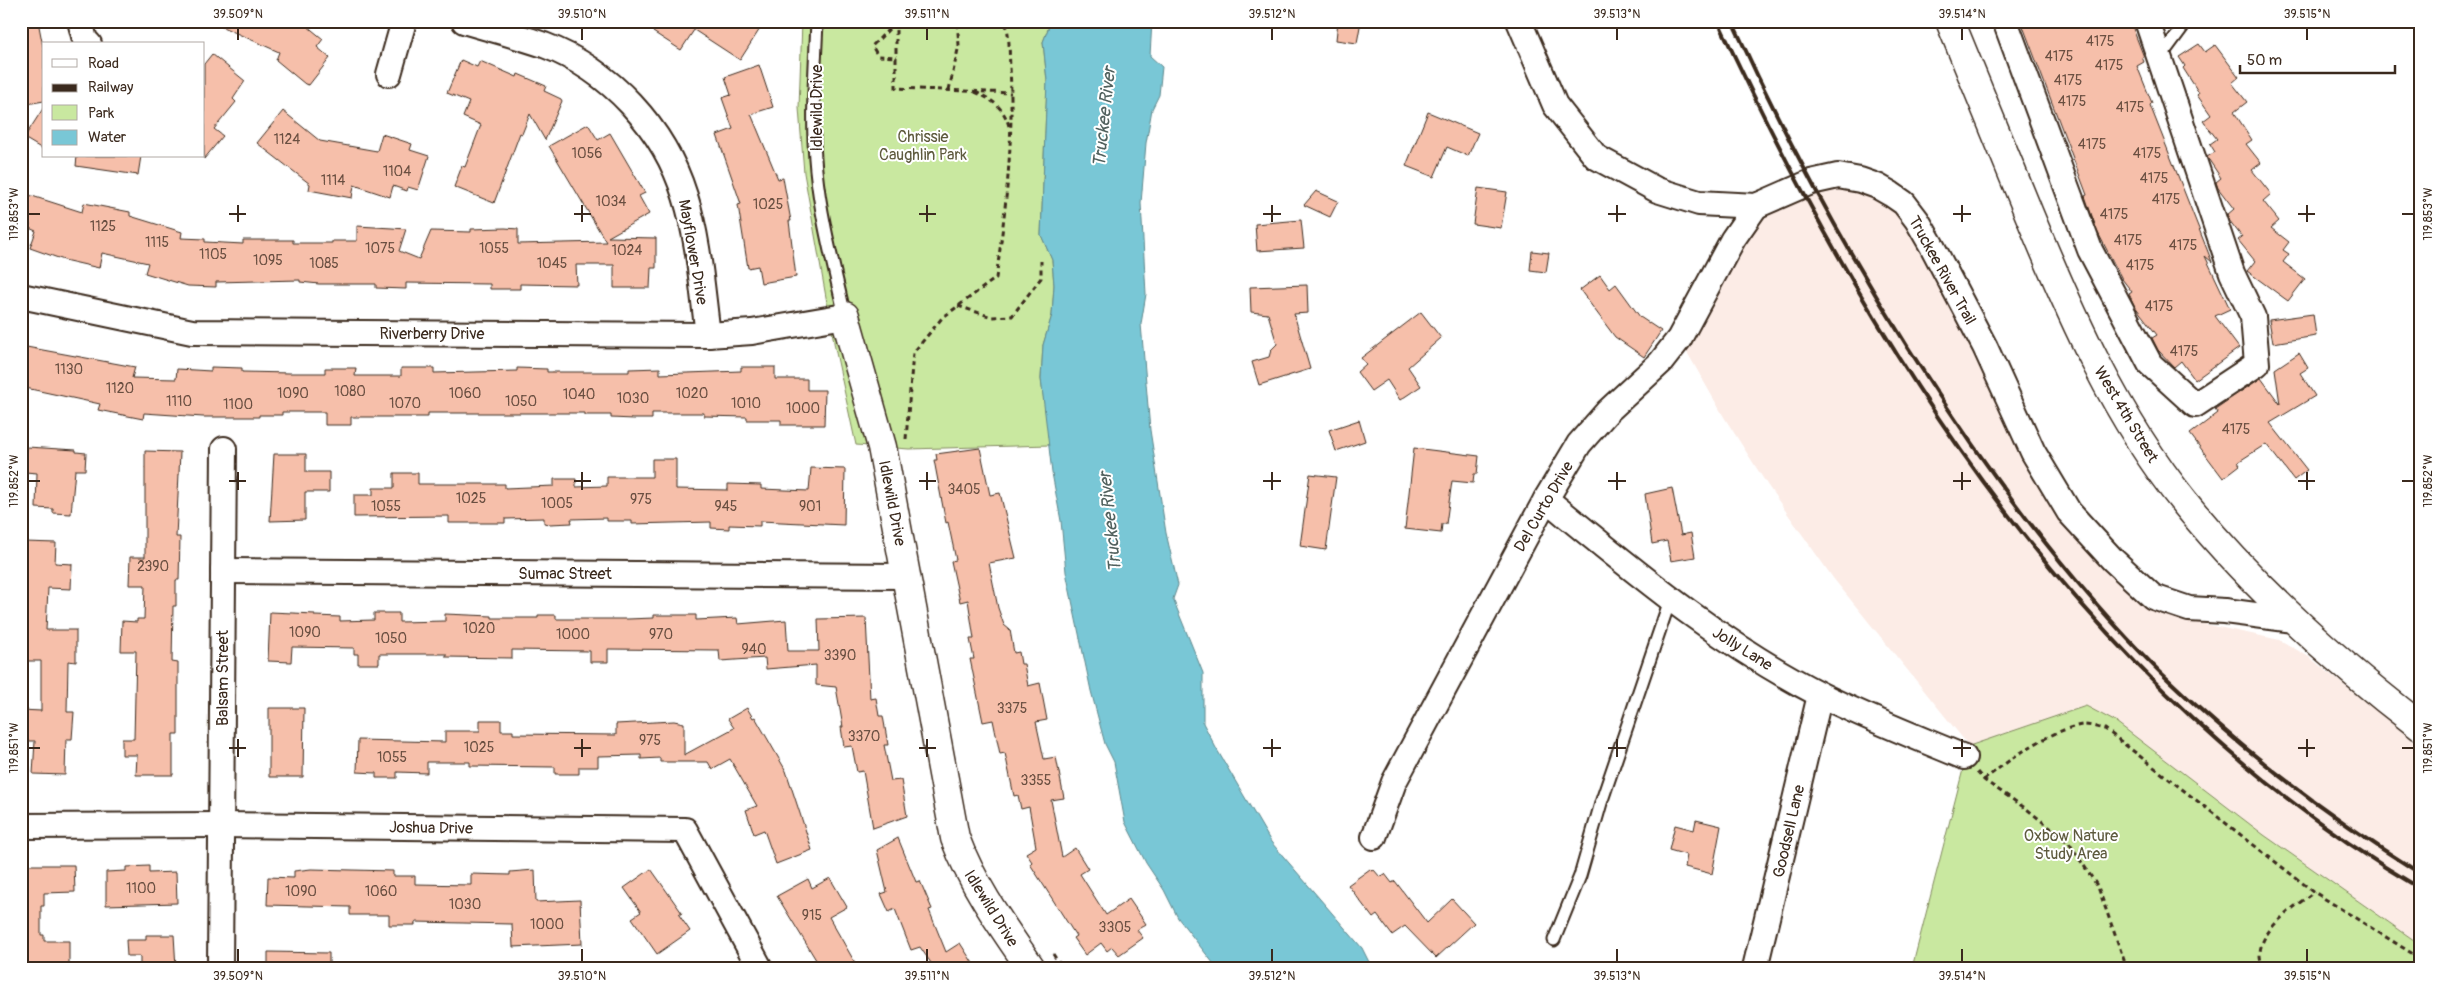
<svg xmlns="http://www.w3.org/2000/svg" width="2442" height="989" font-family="Pangolin,sans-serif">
  <rect width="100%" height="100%" fill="#fff"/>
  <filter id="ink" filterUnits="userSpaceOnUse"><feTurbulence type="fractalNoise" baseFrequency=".02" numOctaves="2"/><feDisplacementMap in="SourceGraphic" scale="10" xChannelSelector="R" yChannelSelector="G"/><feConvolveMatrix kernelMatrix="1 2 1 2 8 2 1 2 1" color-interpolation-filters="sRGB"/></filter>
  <g filter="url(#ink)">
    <path fill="#fcece6" d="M1827 187 1850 190 1876 199 1897 212 1922 246 2031 477 2061 517 2144 602 2175 618 2280 640 2309 657 2421 747V945L2264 835 2116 723 2086 706 1969 746 1833 578 1768 486 1724 417 1684 347 1746 238 1764 216Z"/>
    <g fill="#c9e8a0" stroke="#82895f">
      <path d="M802 21H1051L1043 42 1047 81 1041 235 1052 260 1054 285 1052 315 1043 345 1041 379 1050 445 909 449 856 445 835 348 804 173 799 108Z"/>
      <path d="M2086 706 2116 722 2264 835 2421 945V968H1912L1969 746Z"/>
    </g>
    <path fill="#79c7d6" stroke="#60888c" d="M1051 21H1152L1150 56 1162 67 1159 95 1152 109 1146 143 1141 203 1146 294 1141 324 1150 430 1166 533 1178 585 1173 599 1203 673V723L1216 748 1271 842 1362 948 1372 968H1217L1178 918 1164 890 1146 863 1125 822 1114 762 1105 744 1091 691 1066 572 1061 521 1052 473 1041 379 1043 345 1052 315 1054 285 1052 260 1041 235 1047 81 1043 42Z"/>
    <g fill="#f6bfaa" stroke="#3b2a1e">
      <path d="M21 21H38L44 52V101L21 105Z"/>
      <path d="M209 21H301L323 39 317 47 330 58 309 85 305 84 276 60 279 52Z"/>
      <path d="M660 21H765L740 60 694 30 681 50 653 32Z"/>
      <path d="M1338 21H1361L1357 43 1336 40Z"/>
      <path d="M2021 21H2130L2144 57H2142L2144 62 2137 66 2152 103 2150 105 2212 262 2205 256 2230 309 2215 316 2239 348 2195 380 2181 361 2174 367 2158 350 2152 338 2157 335 2134 305 2129 294 2132 292 2122 279 2097 231 2085 196 2087 195Z"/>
      <path d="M2199 44 2205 52 2215 45 2239 77 2232 83 2247 102 2234 112 2252 140 2246 144 2261 163 2252 170 2271 194 2263 201 2279 221 2271 228 2289 242 2283 250 2289 254 2283 262 2305 279 2288 301 2247 271 2255 261 2238 240 2242 237 2229 220 2227 215 2234 209 2218 188 2216 182 2221 178 2207 157 2215 152 2210 144 2217 139 2203 121 2211 115 2197 95 2199 93 2183 68 2185 66 2179 57Z"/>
      <path d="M212 54 245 81 233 99 236 102 214 129 223 136 204 159V64Z"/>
      <path d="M461 60 477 67 480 61 517 77 518 74 546 86 544 91 561 99 562 101 545 140 530 114 522 134 520 133 494 203 454 187 462 166 465 167 481 125 463 117 469 102 447 93Z"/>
      <path d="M759 65 773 107 751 114 778 179 783 178 791 221H789L796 277 761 283 758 266 748 268 738 205 741 204 717 135 733 129 722 98 731 95 725 77Z"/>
      <path d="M44 107V150L24 138Z"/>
      <path d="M283 111 320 141 377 151 382 134 412 144 410 150 429 156 418 190 408 187 407 191 393 186 390 197 354 185 352 198 309 190 310 184 257 143Z"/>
      <path d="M1428 112 1478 133 1468 156 1447 147 1434 177 1406 166Z"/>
      <path d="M588 124 598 140 610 133 645 193 639 196 649 214 608 237 656 238V268H651L650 288H614V265H576L577 285 520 284V289H490V284L406 283V289L376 288V284H319L300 282V280L216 282V287L188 286 145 273 148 263 102 253 99 268 64 260 30 248 36 231 29 228 30 224 21 221 29 195 82 212 84 203 130 212V216L182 232 181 238 205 239V242L243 244V240H293V243H332V241H357V226L392 228 406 229 399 251 419 259 431 231 471 232V229L505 228 518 229V244L606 242 549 146Z"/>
      <path d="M77 156H141L138 175 76 166Z"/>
      <path d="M1478 188 1507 192 1501 228 1473 224Z"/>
      <path d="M1316 191 1338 201 1330 217 1304 205Z"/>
      <path d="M1301 220 1304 248 1257 251 1255 224Z"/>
      <path d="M1532 251 1549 253 1546 272 1530 270Z"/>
      <path d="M1600 275 1610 289 1616 284 1640 317 1661 331 1644 357 1615 337 1580 290Z"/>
      <path d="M1307 285 1308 313 1294 314 1310 369 1259 385 1252 362 1269 357 1271 350 1277 344 1268 314 1251 312 1250 287Z"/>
      <path d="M1421 312 1441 338 1408 367 1421 386 1400 400 1387 380 1371 391 1357 372 1366 364 1361 358Z"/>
      <path d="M2313 314 2316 336 2273 343 2269 320Z"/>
      <path d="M21 346 135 367 132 378 176 379 177 369 211 371V367L242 368V372L290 373H325V368H356L355 376H401V368H434V373L517 371V368L547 369V372H629V369L660 368V374L741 371V367H775V379H807V390H825L824 425H781V420H747V417L704 416V413H652V419H634L611 418V415H585V413H428V417H351V425H325V412H282V415H259V417H203L144 413 143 419 98 410 100 404 21 387Z"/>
      <path d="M2299 353 2308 368 2300 373 2315 396 2270 423 2307 470 2294 480 2266 444 2238 462 2240 465 2223 478 2190 434 2218 413 2215 409 2261 378 2280 404 2275 369Z"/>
      <path d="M1359 420 1365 441 1336 451 1329 430Z"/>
      <path d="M27 447 76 450V452L86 453 85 470H75L71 514 53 513V509L36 508 37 473 25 472Z"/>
      <path d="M980 448 990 495 1000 493 1016 558 989 563 998 608 1004 625 1010 630 1014 653 1019 652 1021 664H1024L1028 686 1040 683 1047 720 1036 722 1044 759 1056 757 1064 798 1051 800 1062 857 1075 848 1088 869 1080 874 1106 915 1129 899 1146 924 1137 930 1143 938 1119 955 1112 947 1107 951 1101 943 1085 955 1073 938 1076 936 1030 864 1032 862 1026 853 1036 847 1029 807 1021 809 1018 795 1014 796 1005 753 1000 754 993 720 983 722 970 659H974L970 639H974L968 600 960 602 951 561 956 560 948 522 946 523 934 460H937L936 454Z"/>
      <path d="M1414 448 1479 456 1477 474H1474L1473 483 1452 481 1446 524H1442L1441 533 1405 529Z"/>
      <path d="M145 451 180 452 176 537H180L179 580H176V606H173L172 662 178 663V734H173V775H136L137 755H122V739H134L136 651H121L122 621 137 622V619H144L145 585H129L130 557H145Z"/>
      <path d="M274 454H306V472H329V492H305V520L270 521Z"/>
      <path d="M652 459H676V489L728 490V484L761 485V489L809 491 811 468 845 469 844 525 760 521V526L729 525V529L711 528V522L632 524V521H607V518L571 519 572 523 550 524 544 523V518L505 519V523H449V516L354 517V495H373V488H394V473H418V484H505V488L554 486V479H576V487L607 486V477H652Z"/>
      <path d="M1310 474 1336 477 1326 550 1300 546Z"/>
      <path d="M1672 488 1681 535 1691 533 1695 557 1671 561 1667 541 1652 544 1645 494Z"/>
      <path d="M25 542 56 543 55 563 72 564 71 589 48 588 46 630H76V662L68 661 67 712H74L72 739H66L65 775 33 774 35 741H21V710L41 711V661H21Z"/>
      <path d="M270 612 315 614V616L340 617V621L374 620V613H399V622L445 621V614L492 616V618H538V615H556V619H628L654 618V615H696V620L737 618 738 624 786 620 788 651H819L818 619 866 618 870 699 876 698 879 716H883L888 745H884L891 781 901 780 907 816 873 828 863 771 857 772 852 746 844 747 841 727H843L836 687 816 685V665L766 669 765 658 720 661 719 650 608 649V662H590V651L512 650V658L446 657V654H379V664H358V654H354V648L292 647 291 662 268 661Z"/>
      <path d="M269 708H304L303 777H269Z"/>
      <path d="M747 708 753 718 755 717 786 771 812 850 776 864 764 830 754 834 746 810 757 806 730 759 712 769 708 762H660V758L641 759V755L598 756V767H579V774H555V767L470 766V762H427V773L397 772V778H376V773L357 772 358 740 445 742V731H480V720H501V731H513V734L616 735V724L674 721 684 723V755L734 728 728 719Z"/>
      <path d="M1696 820 1721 826 1712 874 1685 867 1687 855 1669 850 1675 825 1694 830Z"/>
      <path d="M898 838 916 882 920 881 932 909 929 910 946 952 960 943 976 968H923L931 963 920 947 911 950 895 909 889 912 881 894 887 892 877 850Z"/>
      <path d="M21 865H74L75 892 44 893V906H41V935H44V941H69V968H21Z"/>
      <path d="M149 866V873L176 872 177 903 106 905V872L126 871V867Z"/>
      <path d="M311 869 393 871V876H415V884L471 885V874L510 875V872L535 870 536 902 580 900 582 944 513 947 512 924 415 922V925H389V915H350V907L267 905 268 877 294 878V871Z"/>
      <path d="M651 869 682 913 679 915 690 931 657 954 632 918 641 912 624 888Z"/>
      <path d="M1370 869 1372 871 1374 870 1380 877 1385 874 1392 883 1395 881 1427 923 1452 899 1474 923 1436 958 1405 926 1392 935 1377 915 1373 918 1348 885Z"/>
      <path d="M830 878 847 907 829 917 858 968H821L777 896 808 879 812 888Z"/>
      <path d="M146 935H174L176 968H140V956H127L126 940H146Z"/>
      <path d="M268 952 329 953V968H268Z"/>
    </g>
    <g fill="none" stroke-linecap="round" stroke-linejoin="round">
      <g stroke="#3b2a1e" stroke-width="15">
        <g id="service">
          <path d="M817 21C815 71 811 121 816 170 821 219 834 267 845 316"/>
          <path d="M2159 59 2187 21"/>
          <path d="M1554 940 1580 876 1601 803 1670 600"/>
        </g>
      </g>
      <g stroke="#3b2a1e" stroke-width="28">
        <g id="minor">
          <path d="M80 21 85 40 89 44"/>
          <path d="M464 21C490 29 518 36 544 45 610 70 664 128 685 196 699 240 702 289 708 335"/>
          <path d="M1519 21 1555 105 1596 157 1657 190 1699 203 1756 206 1811 182 1838 176 1860 180 1877 186 1891 194 1904 203 1917 220 1932 246 1985 347 2033 452 2069 512 2113 560 2153 597 2189 609 2225 611 2294 620"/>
          <path d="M2005 21 2090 250 2150 364 2195 405 2257 364 2253 317 2232 273 2147 21"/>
          <path d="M389 74 404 21"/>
          <path d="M21 296 192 332 708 335 752 332 845 316"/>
          <path d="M1546 499C1633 570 1720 644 1821 695 1867 718 1916 737 1964 757"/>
          <path d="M223 571 906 576"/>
          <path d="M21 826 221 825 685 830 760 968"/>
          <path d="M1374 837 1394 782 1546 499 1579 444 1608 411 1661 362 1679 339 1733 239 1756 206"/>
          <path d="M220 968 224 449"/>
          <path d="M1755 968 1820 695"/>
        </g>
      </g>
      <g stroke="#3b2a1e" stroke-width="31">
        <path id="tertiary" d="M845 316 882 447 955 838C973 886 1002 926 1031 968"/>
      </g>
      <g stroke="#3b2a1e" stroke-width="31">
        <path id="secondary" d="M1950 21C1976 86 2003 150 2029 214 2071 315 2116 418 2185 503 2254 588 2335 661 2421 727"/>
      </g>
      <g stroke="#3b2a1e" stroke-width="3" stroke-dasharray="5 4" stroke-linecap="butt">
        <path d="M893 21 889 29 872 46 878 56 897 57"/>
        <path d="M896 21V88L1011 93"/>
        <path d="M949 90 959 45 957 21"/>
        <path d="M975 92C992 99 1004 108 1009 126"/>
        <path d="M958 306 992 317 1012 316 1041 278V261"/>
        <path d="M906 439 913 353 942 318 996 278C1006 208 1014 138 1010 67 1009 52 1010 35 1005 21"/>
        <path d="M1977 772 1984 780 2028 810 2069 843 2098 887 2124 960 2123 968"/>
        <path d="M1984 780C2008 760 2050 730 2082 725 2088 724 2098 728 2105 729L2314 892 2421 959"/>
        <path d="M1053 954 1062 968"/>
        <path d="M2264 968C2246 938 2293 908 2314 892"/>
      </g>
      <use href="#service" stroke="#fff" stroke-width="11"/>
      <use href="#minor" stroke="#fff" stroke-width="24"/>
      <use href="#tertiary" stroke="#fff" stroke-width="28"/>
      <use href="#secondary" stroke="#fff" stroke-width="28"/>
      <g stroke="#3b2a1e" stroke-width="4">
        <path d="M1718 21C1876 362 2090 695 2421 889"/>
        <path d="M1732 21C1799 169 1879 310 1972 444 2028 524 2090 603 2160 672 2240 749 2327 815 2421 874"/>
      </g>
    </g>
  </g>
  <path fill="none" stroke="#3b2a1e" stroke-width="2" d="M238 28V40M582 28V40M927 28V40M1272 28V40M1617 28V40M1962 28V40M2307 28V40M238 205V222M582 205V222M927 205V222M1272 205V222M1617 205V222M1962 205V222M2307 205V222M28 214H40M229 214H246M574 214H591M919 214H936M1263 214H1281M1608 214H1626M1953 214H1971M2298 214H2315M2402 214H2414M238 472V490M582 472V490M927 472V490M1272 472V490M1617 472V490M1962 472V490M2307 472V490M28 481H40M229 481H246M574 481H591M919 481H936M1263 481H1281M1608 481H1626M1953 481H1971M2298 481H2315M2402 481H2414M238 739V757M582 739V757M927 739V757M1272 739V757M1617 739V757M1962 739V757M2307 739V757M28 748H40M229 748H246M574 748H591M919 748H936M1263 748H1281M1608 748H1626M1953 748H1971M2298 748H2315M2402 748H2414M238 949V962M582 949V962M927 949V962M1272 949V962M1617 949V962M1962 949V962M2307 949V962"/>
  <g text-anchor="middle" stroke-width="4" stroke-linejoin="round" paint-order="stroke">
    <g font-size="14" fill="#6a4f41">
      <text x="2100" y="46">4175</text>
      <text x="2059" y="61">4175</text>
      <text x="2109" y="70">4175</text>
      <text x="2068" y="85">4175</text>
      <text x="2072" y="106">4175</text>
      <text x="2130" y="112">4175</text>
      <text x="287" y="144">1124</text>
      <text x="2092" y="149">4175</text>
      <text x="587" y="158">1056</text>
      <text x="2147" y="158">4175</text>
      <text x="397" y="176">1104</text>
      <text x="2154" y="183">4175</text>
      <text x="333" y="185">1114</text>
      <text x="2166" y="204">4175</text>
      <text x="611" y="206">1034</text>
      <text x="768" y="209">1025</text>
      <text x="2114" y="219">4175</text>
      <text x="103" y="231">1125</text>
      <text x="2128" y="245">4175</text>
      <text x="157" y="247">1115</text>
      <text x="2183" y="250">4175</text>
      <text x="380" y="253">1075</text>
      <text x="494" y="253">1055</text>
      <text x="627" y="255">1024</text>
      <text x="213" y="259">1105</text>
      <text x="268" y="265">1095</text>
      <text x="324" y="268">1085</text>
      <text x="552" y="268">1045</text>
      <text x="2140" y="270">4175</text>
      <text x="2159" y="311">4175</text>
      <text x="2184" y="356">4175</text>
      <text x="69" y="374">1130</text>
      <text x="120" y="393">1120</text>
      <text x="350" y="396">1080</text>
      <text x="293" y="398">1090</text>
      <text x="465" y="398">1060</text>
      <text x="692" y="398">1020</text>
      <text x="579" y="399">1040</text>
      <text x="633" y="403">1030</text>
      <text x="179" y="406">1110</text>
      <text x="521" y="406">1050</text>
      <text x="405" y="408">1070</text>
      <text x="746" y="408">1010</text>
      <text x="238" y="409">1100</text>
      <text x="803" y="413">1000</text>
      <text x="2236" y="434">4175</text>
      <text x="964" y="494">3405</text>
      <text x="471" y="503">1025</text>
      <text x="641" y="504">975</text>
      <text x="557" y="508">1005</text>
      <text x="386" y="511">1055</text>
      <text x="726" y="511">945</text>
      <text x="810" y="511">901</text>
      <text x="153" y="571">2390</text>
      <text x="479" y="633">1020</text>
      <text x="305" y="637">1090</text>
      <text x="573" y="639">1000</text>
      <text x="661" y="639">970</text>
      <text x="391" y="643">1050</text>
      <text x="754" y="654">940</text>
      <text x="840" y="660">3390</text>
      <text x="1012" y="713">3375</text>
      <text x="864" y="741">3370</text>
      <text x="650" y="745">975</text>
      <text x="479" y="752">1025</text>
      <text x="392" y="762">1055</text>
      <text x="1036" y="785">3355</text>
      <text x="141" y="893">1100</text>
      <text x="301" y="896">1090</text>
      <text x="381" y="896">1060</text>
      <text x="465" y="909">1030</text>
      <text x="812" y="920">915</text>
      <text x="547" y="929">1000</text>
      <text x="1115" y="932">3305</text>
    </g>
    <g font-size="16" fill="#3b2a1e" stroke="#fff">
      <text transform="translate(816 108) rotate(-90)" y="6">Idlewild Drive</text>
      <text transform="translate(694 252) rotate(80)" y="6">Mayflower Drive</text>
      <text transform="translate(1943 270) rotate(61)" y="6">Truckee River Trail</text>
      <text x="432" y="339">Riverberry Drive</text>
      <text transform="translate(2127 414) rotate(59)" y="6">West 4th Street</text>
      <text transform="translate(893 503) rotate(79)" y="6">Idlewild Drive</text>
      <text transform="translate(1543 506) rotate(-60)" y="6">Del Curto Drive</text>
      <text x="565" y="579">Sumac Street</text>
      <text transform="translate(1743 648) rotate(32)" y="6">Jolly Lane</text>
      <text transform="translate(222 678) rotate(-90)" y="6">Balsam Street</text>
      <text transform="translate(431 827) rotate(1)" y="6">Joshua Drive</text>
      <text transform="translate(1788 831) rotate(-77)" y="6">Goodsell Lane</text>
      <text transform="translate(992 908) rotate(58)" y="6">Idlewild Drive</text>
    </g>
    <g font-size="16" fill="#5e5a3e" stroke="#fff">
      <text x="923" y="142">Chrissie<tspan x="923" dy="18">Caughlin Park</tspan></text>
      <text x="2071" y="841">Oxbow Nature<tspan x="2071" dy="18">Study Area</tspan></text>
    </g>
    <g font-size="18" font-style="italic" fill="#51615e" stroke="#fff">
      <text transform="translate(1104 117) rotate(-84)" y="6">Truckee River</text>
      <text transform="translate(1110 522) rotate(-96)" y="6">Truckee River</text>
    </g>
  </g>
  <rect width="2442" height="989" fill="none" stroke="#fff" stroke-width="55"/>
  <rect x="42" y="42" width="162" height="115" fill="#ffffff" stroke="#b1aaa5"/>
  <rect x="52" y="59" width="25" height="8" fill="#ffffff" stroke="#b1aaa5"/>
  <text x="88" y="68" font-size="15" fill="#3b2a1e">Road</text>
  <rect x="52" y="84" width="25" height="8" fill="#3b2a1e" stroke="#b1aaa5"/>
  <text x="88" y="92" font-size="15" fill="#3b2a1e">Railway</text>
  <rect x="52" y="105" width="25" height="15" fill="#c9e8a0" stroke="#b1aaa5"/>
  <text x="88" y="118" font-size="15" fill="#3b2a1e">Park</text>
  <rect x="52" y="130" width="25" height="15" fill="#79c7d6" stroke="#b1aaa5"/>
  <text x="88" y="142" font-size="15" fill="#3b2a1e">Water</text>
  <path d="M2240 65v8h155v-8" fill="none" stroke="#3b2a1e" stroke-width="2.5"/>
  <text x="2247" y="65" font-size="15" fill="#3b2a1e" stroke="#ffffff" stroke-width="4" paint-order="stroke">50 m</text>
  <rect x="28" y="28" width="2386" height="934" fill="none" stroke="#3b2a1e" stroke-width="2"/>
  <g font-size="12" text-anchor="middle" fill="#3b2a1e">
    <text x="238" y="18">39.509°N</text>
    <text x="582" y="18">39.510°N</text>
    <text x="927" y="18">39.511°N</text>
    <text x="1272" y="18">39.512°N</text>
    <text x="1617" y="18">39.513°N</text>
    <text x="1962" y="18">39.514°N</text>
    <text x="2307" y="18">39.515°N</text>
    <text transform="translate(2428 214) rotate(-90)" y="4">119.853°W</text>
    <text transform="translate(14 214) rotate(-90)" y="4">119.853°W</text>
    <text transform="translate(2428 481) rotate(-90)" y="4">119.852°W</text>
    <text transform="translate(14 481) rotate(-90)" y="4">119.852°W</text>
    <text transform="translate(2428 748) rotate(-90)" y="4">119.851°W</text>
    <text transform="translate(14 748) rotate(-90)" y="4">119.851°W</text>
    <text x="238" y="980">39.509°N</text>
    <text x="582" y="980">39.510°N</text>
    <text x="927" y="980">39.511°N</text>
    <text x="1272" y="980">39.512°N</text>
    <text x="1617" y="980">39.513°N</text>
    <text x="1962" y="980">39.514°N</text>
    <text x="2307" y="980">39.515°N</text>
  </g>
</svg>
